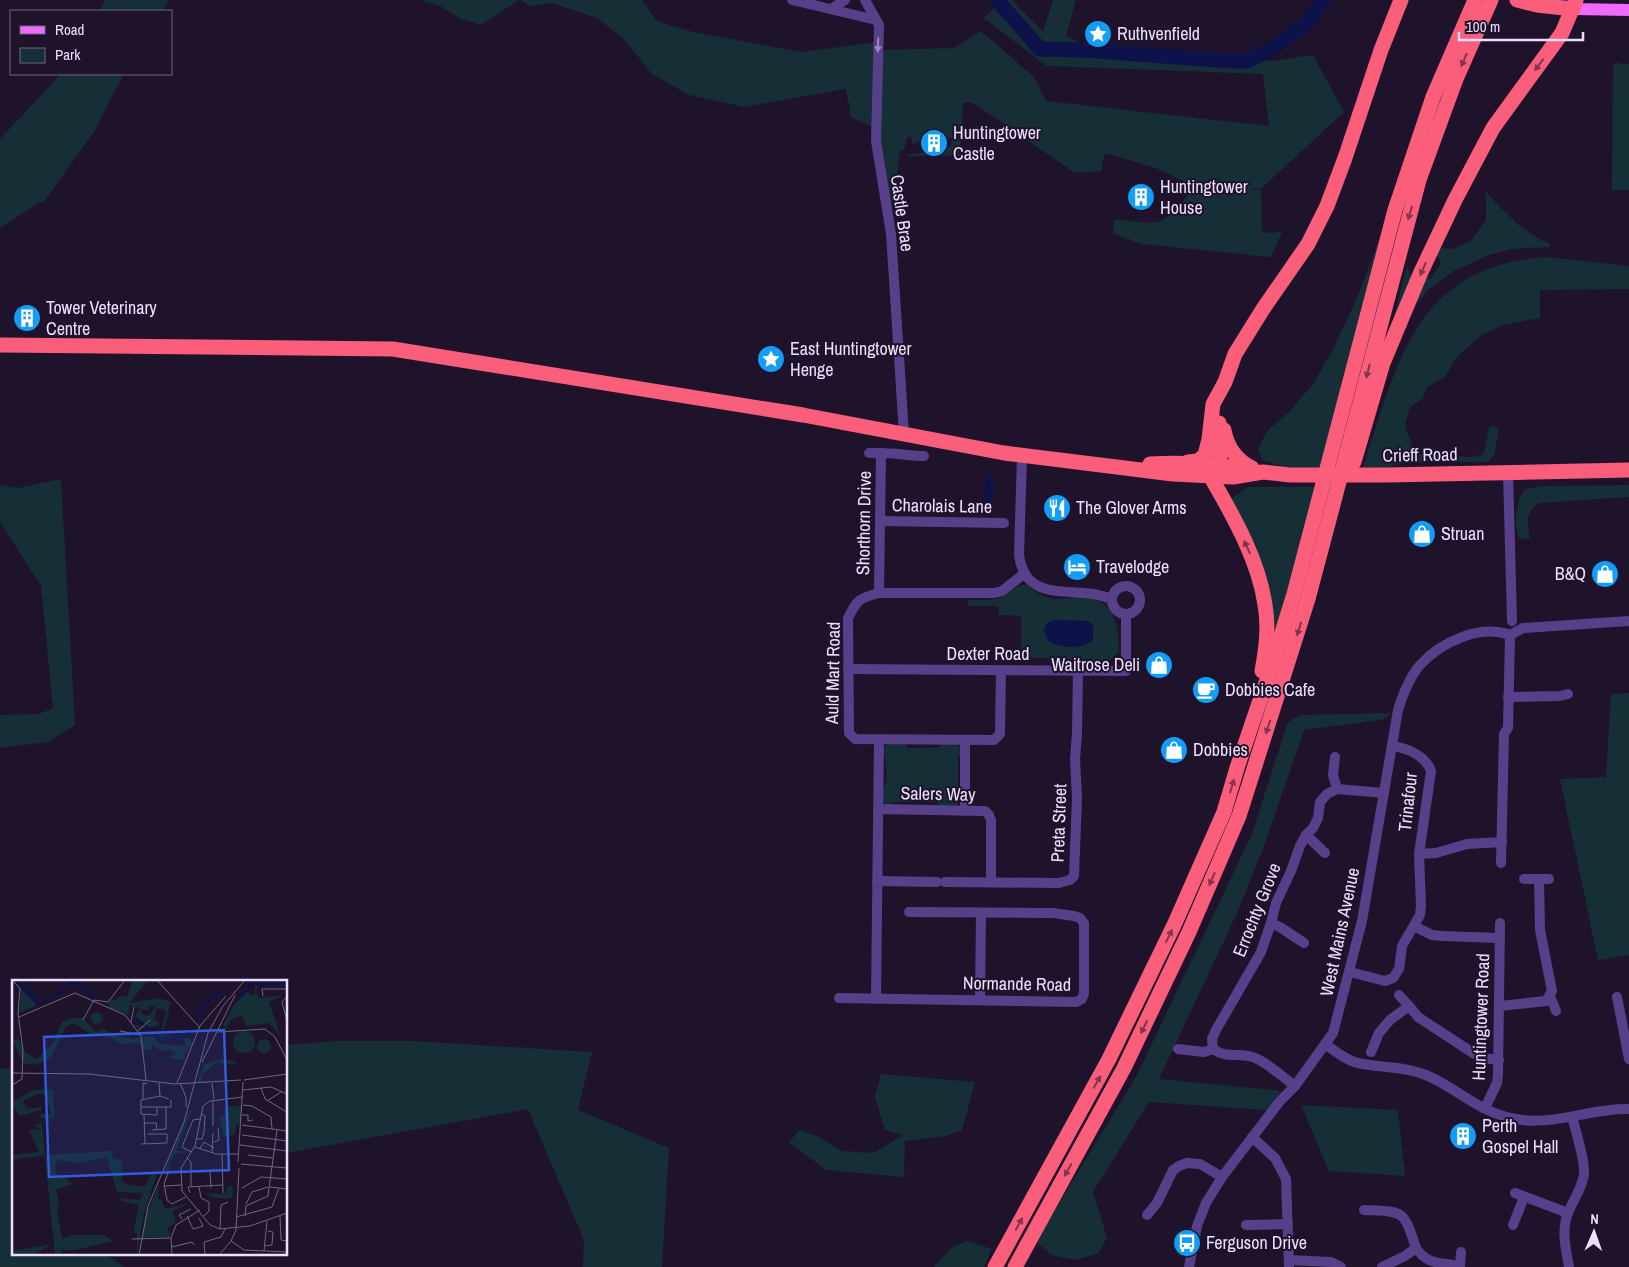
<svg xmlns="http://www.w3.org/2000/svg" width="1629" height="1267" font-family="'Archivo Narrow',sans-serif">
  <rect width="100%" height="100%" fill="#1f132c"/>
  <g fill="#162e36">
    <path d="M105 0H169L162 11H100Z"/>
    <path d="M420 0H519L481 25 461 19 442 7Z"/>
    <path d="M520 0H642L657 21 693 32 802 52 877 42 872 127 851 117 846 89 744 107 689 95 652 74 624 39 597 18 552 3 529 6Z"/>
    <path d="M1002 0H1012L1043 32 1053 0H1076L1066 36 1081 43 1273 61 1313 55 1344 112 1262 188 1250 189 1261 190 1262 233 1282 232 1271 257 1142 244 1113 234 1114 219C1124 220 1149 224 1157 222 1171 219 1187 198 1193 186L1156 168 1105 153 1101 171 1075 173 979 107 970 102 963 103 960 156H907L911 154 927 152 928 148 951 147 952 138 939 137V134L923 133V141H916V144L912 143 911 137 907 138 904 150H900L896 183 890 209 878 138V50L954 48 981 31 1034 77 1046 101 1269 126 1263 74 1047 66 984 18Z"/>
    <path d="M1613 63 1629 64V190H1612Z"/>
    <path d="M61 74H124L95 130 44 202H40L0 228V139Z"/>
    <path d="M1400 185 1325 468H1289L1262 460 1258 450 1266 432 1288 413 1313 384 1331 353 1357 298Z"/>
    <path d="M1486 192C1505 213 1524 233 1550 244V247L1511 249 1489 255 1454 271 1428 290 1411 310 1370 409 1407 266 1411 276 1431 278 1441 263 1433 248 1453 249 1471 241 1486 220Z"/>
    <path d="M1546 257 1629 266V289L1540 290V318L1503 325 1480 336 1457 357 1445 377 1427 387 1423 398 1410 407 1405 426 1415 454 1472 457 1482 455 1485 448 1489 427 1495 426 1499 430 1494 456 1487 462H1412L1395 465 1383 469 1363 467C1398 363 1414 266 1546 257Z"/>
    <path d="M61 479 75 725 48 742 0 748V715L39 714 53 708 41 586 0 522V485L18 488Z"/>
    <path d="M1629 485V497L1539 503C1525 513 1527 523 1530 538L1526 539 1519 538C1513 524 1516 501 1525 489L1542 486Z"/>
    <path d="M1248 487H1322L1270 645 1232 502V498Z"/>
    <path d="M1026 584C1033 590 1040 596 1049 598 1060 600 1072 597 1084 597 1115 599 1119 627 1119 652L1107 663 1056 662 1051 658H1021V616L999 615 998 606H968L967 600C977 600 991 601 1001 597 1011 593 1014 586 1026 584Z"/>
    <path d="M1629 693V955L1598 960 1560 779 1606 777 1611 694Z"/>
    <path d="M1382 713 1392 714 1381 720 1304 730 1264 846 1238 911 1159 1079 1281 1091 1267 1110 1149 1102 1093 1192 1107 1238 1098 1254 1074 1260 1051 1255 1046 1250 1035 1242 1136 1077 1251 836 1288 722 1301 715Z"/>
    <path d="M887 743H904L908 748H938L943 743 958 744 962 753 958 757V804L954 806H939L936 802H892L889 806C878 799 882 794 885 785 888 779 886 756 883 752Z"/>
    <path d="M336 1041H414L592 1052 578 1110 669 1148 662 1267H583L584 1240 528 1109 286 1153V1045Z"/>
    <path d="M14 1068V1253H103L125 1267H0V1069Z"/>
    <path d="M881 1074 975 1082 962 1130 946 1136 905 1141 904 1177 826 1170 789 1142 800 1130 817 1136 842 1151 874 1153 903 1135 885 1130 875 1097Z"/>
    <path d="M1301 1105 1398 1110 1405 1176 1329 1171Z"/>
    <path d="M967 1241 992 1249 984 1267H934L951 1248Z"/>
  </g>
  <g fill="#0d124b">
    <path d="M988 475H992L994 484 992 504 988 506C983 497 984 484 988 475Z"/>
    <path d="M1055 620 1088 621 1093 625V640C1082 650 1060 648 1048 641L1044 630 1047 623Z"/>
  </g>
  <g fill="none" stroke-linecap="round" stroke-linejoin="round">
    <path stroke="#0d124b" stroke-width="15" d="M997 0 1040 49 1083 50 1231 61H1247L1270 50 1306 24 1324 0"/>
    <g stroke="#583f8a" stroke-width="10">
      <path d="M792 0 876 20"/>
      <path d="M865 0 879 25 876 141 891 234 904 434"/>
      <path d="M831 9 845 0"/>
      <path d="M869 453H881"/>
      <path d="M1022 456 1019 555C1025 599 1062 589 1093 594 1099 595 1106 597 1112 599"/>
      <path d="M1508 472 1512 621"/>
      <path d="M881 521 1004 523"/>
      <circle cx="1126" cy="600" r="14"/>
      <path d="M879 593 881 453C896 453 909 456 924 456"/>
      <path d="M1510 635 1523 628 1629 621"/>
      <path d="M848 669 1126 671V615"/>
      <path d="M1001 670 1000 734 994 740 855 739 849 733 848 618C857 600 859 598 879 593H994L1002 591 1025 573"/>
      <path d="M1508 697 1560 696 1568 694"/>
      <path d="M1335 757 1333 775 1337 789"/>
      <path d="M878 809 985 811 989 815 991 820V882"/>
      <path d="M965 811V740"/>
      <path d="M1306 835 1325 853"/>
      <path d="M1419 854 1436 853 1467 844 1502 842"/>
      <path d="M1501 863 1504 734 1508 728 1510 635"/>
      <path d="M1524 879H1549"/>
      <path d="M877 881 937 882"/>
      <path d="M945 882 1059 883 1070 880 1074 876 1077 798 1075 759 1077 733 1078 670"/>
      <path d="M1271 923 1280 927 1304 943"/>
      <path d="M1414 926 1432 935 1442 936 1500 938"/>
      <path d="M1350 972 1385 981 1393 978 1399 969 1402 946 1420 915 1421 906 1419 854 1431 771C1425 755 1407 748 1392 746"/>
      <path d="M1399 995 1409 1006"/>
      <path d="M1550 996 1556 1011"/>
      <path d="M1617 997 1629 1059"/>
      <path d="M839 998 1076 1002 1082 999 1084 993V923L1080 918 1074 916 1053 913 909 912"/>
      <path d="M876 999 879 740"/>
      <path d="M980 999 981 914"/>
      <path d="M1500 1006 1546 1001 1552 991 1540 930 1539 880"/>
      <path d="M1325 1044C1335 1051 1347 1061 1358 1063 1381 1068 1404 1066 1426 1075 1461 1090 1482 1116 1523 1120 1559 1124 1593 1108 1629 1109"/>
      <path d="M1178 1049 1204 1052 1213 1049"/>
      <path d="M1371 1052 1379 1033 1390 1020 1409 1006 1418 1017 1473 1053 1484 1058 1499 1060"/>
      <path d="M1295 1086C1282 1077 1270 1064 1255 1058 1241 1052 1226 1059 1213 1049L1212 1039 1216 1030 1261 952 1271 923 1276 903 1291 871 1300 846 1306 835 1313 828 1318 818 1320 802 1327 794 1337 789 1384 793"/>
      <path d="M1483 1108 1486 1106 1497 1083 1498 1074 1500 923"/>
      <path d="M1252 1137 1275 1158 1286 1179 1289 1267"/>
      <path d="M1515 1193 1568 1213"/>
      <path d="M1364 1210C1405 1212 1403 1209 1416 1248"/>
      <path d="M1147 1215 1157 1203 1173 1170 1179 1166 1187 1163 1200 1164 1222 1177"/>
      <path d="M1246 1225 1288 1224"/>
      <path d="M1513 1225 1524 1197"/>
      <path d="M1289 1260 1331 1262 1341 1267"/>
      <path d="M1460 1266 1461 1252"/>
      <path d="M1189 1267 1197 1226 1206 1203 1222 1177 1280 1101 1295 1086 1333 1033 1362 921 1398 710C1403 694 1409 678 1420 665 1441 642 1480 624 1510 635"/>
      <path d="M1382 1267 1405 1256 1416 1248C1429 1267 1443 1261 1460 1267"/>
      <path d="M1569 1267C1566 1250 1561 1230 1568 1213 1573 1200 1582 1189 1584 1174 1585 1159 1576 1132 1572 1117"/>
    </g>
    <path stroke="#ef6afa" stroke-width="12" d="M1573 9 1629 10"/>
    <g stroke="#fa5e7b" stroke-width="15">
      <path d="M1517 0 1537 5 1573 9"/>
      <path d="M0 345 393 349 803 415 1004 453 1173 474 1233 477 1263 472 1290 475H1387L1629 470"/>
      <path d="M1219 423 1220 473"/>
      <path d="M1224 430C1227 447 1236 460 1252 468"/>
      <path d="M1188 462 1198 461 1205 455 1209 439 1213 404 1225 382 1235 354 1263 309 1308 244 1327 206 1345 158 1381 50 1401 0"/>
      <path d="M1354 462 1383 363 1421 272 1455 200 1493 128 1562 33 1576 0"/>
      <path d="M1150 464C1186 462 1219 464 1254 471"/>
      <path d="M1211 468 1213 481C1235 519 1259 562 1265 605 1269 627 1266 649 1262 671"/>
      <path d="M995 1267 1109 1059 1175 923 1224 812 1237 768 1271 668 1294 594 1395 210 1433 97 1475 0"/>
      <path d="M1015 1267 1124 1068 1189 932 1239 816 1308 599 1419 180 1456 79 1491 0"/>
    </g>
  </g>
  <defs><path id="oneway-solid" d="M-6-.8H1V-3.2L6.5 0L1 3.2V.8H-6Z" transform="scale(1.25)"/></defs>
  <use fill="#9b87be" href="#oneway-solid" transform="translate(878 45) rotate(92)"/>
  <g fill="#823550">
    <use href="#oneway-solid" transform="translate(1464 60) rotate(113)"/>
    <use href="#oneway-solid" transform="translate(1539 65) rotate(126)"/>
    <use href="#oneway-solid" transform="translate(1410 213) rotate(106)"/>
    <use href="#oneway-solid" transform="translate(1423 269) rotate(114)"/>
    <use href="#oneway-solid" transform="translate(1368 371) rotate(104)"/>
    <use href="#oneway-solid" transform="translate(1247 547) rotate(-115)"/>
    <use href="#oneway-solid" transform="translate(1299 629) rotate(107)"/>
    <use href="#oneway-solid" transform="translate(1268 727) rotate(108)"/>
    <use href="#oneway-solid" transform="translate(1232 786) rotate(-74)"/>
    <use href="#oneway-solid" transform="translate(1212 879) rotate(113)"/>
    <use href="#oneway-solid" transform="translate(1169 936) rotate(-64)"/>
    <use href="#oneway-solid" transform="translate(1144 1027) rotate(116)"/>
    <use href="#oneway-solid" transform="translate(1097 1082) rotate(-61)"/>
    <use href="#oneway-solid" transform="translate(1068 1170) rotate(119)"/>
    <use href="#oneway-solid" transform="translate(1019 1224) rotate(-61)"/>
  </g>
  <defs>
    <g id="sight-disc" transform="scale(1.4375)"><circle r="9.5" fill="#129df8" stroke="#1f132c"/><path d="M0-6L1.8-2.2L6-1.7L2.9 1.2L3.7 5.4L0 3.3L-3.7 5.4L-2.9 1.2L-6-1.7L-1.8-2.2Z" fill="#fff"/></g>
    <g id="building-disc" transform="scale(1.4375)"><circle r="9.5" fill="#129df8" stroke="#1f132c"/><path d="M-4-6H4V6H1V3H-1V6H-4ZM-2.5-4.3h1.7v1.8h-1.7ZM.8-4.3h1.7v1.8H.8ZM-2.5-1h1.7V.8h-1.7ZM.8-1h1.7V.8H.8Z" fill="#fff"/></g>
    <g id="restaurant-disc" transform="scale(1.4375)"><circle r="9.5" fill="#129df8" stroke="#1f132c"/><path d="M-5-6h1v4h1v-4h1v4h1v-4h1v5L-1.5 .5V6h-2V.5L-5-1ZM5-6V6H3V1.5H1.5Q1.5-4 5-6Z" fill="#fff"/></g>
    <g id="shop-disc" transform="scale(1.4375)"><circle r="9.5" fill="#129df8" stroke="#1f132c"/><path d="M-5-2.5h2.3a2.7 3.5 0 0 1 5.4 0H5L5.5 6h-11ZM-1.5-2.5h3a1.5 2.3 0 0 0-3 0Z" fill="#fff"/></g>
    <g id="hotel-disc" transform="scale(1.4375)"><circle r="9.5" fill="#129df8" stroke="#1f132c"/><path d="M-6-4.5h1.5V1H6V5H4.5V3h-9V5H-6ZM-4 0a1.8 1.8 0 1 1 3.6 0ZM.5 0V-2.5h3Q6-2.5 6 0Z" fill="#fff"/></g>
    <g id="cafe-disc" transform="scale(1.4375)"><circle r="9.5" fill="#129df8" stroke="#1f132c"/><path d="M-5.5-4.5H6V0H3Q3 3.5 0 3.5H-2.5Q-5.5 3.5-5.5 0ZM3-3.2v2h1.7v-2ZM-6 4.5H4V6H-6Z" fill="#fff"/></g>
    <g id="bus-disc" transform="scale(1.4375)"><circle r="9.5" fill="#129df8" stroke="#1f132c"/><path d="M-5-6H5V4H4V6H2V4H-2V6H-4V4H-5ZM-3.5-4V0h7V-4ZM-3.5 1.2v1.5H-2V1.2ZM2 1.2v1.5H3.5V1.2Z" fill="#fff"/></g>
  </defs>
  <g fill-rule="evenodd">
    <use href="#sight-disc" x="1098" y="34"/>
    <use href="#building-disc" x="934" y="143"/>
    <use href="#building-disc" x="1141" y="197"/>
    <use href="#building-disc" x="27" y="318"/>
    <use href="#sight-disc" x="771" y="359"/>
    <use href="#restaurant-disc" x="1057" y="508"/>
    <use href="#shop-disc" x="1422" y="534"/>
    <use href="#hotel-disc" x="1077" y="567"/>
    <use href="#shop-disc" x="1605" y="574"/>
    <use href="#shop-disc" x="1159" y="665"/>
    <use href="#cafe-disc" x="1206" y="690"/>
    <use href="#shop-disc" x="1174" y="750"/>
    <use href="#building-disc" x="1463" y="1136"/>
    <use href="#bus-disc" x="1187" y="1243"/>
  </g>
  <g text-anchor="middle" stroke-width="4" stroke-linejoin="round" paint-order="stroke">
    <g font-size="18" fill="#ecdffe" stroke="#1f132c" text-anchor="start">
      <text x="1117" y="40">Ruthvenfield</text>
      <text x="953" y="139">Huntingtower<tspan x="953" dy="21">Castle</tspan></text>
      <text x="1160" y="193">Huntingtower<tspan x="1160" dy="21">House</tspan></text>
      <text x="46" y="314">Tower Veterinary<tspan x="46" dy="21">Centre</tspan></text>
      <text x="790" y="355">East Huntingtower<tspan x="790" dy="21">Henge</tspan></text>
      <text x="1076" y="514">The Glover Arms</text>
      <text x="1441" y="540">Struan</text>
      <text x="1096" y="573">Travelodge</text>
      <text x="1586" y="580" text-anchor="end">B&amp;Q</text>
      <text x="1140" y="671" text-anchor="end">Waitrose Deli</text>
      <text x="1225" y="696">Dobbies Cafe</text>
      <text x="1193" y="756">Dobbies</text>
      <text x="1482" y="1132">Perth<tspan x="1482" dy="21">Gospel Hall</tspan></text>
      <text x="1206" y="1249">Ferguson Drive</text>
    </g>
    <g font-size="18" fill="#ecdffe" stroke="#1f132c">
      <text transform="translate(902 213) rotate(82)" y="6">Castle Brae</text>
      <text transform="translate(1420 455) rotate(-1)" y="6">Crieff Road</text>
      <text transform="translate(942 506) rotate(1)" y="6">Charolais Lane</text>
      <text transform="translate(864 523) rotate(-89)" y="6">Shorthorn Drive</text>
      <text x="988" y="660">Dexter Road</text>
      <text transform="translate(833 673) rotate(-89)" y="6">Auld Mart Road</text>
      <text transform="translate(938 794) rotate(1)" y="6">Salers Way</text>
      <text transform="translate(1408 802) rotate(-84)" y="6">Trinafour</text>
      <text transform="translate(1059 823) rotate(-88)" y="6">Preta Street</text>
      <text transform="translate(1257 910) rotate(-68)" y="6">Errochty Grove</text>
      <text transform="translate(1340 932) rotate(-78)" y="6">West Mains Avenue</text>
      <text transform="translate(1017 984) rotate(1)" y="6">Normande Road</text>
      <text transform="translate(1481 1017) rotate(-88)" y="6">Huntingtower Road</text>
    </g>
  </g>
  <g transform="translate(12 980)">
    <rect width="275" height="275" fill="#1f132c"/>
    <path d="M121 0 144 2H134L118 23 146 18 159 22 150 56 177 58 181 64 172 73 173 80 156 78 164 73 155 69 151 72 140 64 139 70H133L138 68 132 70 126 63 109 64 93 55 83 57 62 43 54 47 38 79 23 85 12 84 0 59H7L13 72 25 79 41 63 50 42 59 38H71L84 52 91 49 105 56 121 59 141 56 148 64 173 66 172 60H148L141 55 143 52 148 56 154 31 145 28 142 40 147 42 146 46 126 49 122 43 128 47 132 42 123 37 128 29 130 34 137 36 143 27 138 26 136 31 118 25 117 35 97 28V19L103 21 108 16 115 17ZM243 6H246L244 12 248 18 271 15 257 22 269 57 257 43 235 46 229 36 220 39 214 48 211 45 221 26 235 12 243 16ZM9 9 25 25 7 33ZM79 38a6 6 0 1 1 12 0a6 6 0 1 1-12 0ZM221 62a11 11 0 1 1 22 0a11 11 0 1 1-22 0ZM245 66a7 7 0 1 1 14 0a7 7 0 1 1-14 0ZM209 79 222 81 225 84 204 83 189 96 190 101H197L199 98 198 102 185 103 192 85ZM41 109 43 136 40 139 28 138 29 133 40 135 34 114H26L11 121 15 129 29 127 30 130 8 136 0 125V122L21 110ZM230 125 229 144H225L223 154 212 157 207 137 212 136 213 127ZM189 130 179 132 164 171 178 172 163 174 157 184 158 191H153L177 131ZM30 142 33 175 101 171 100 177 110 181V201L116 205 133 206 142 191H146L132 233 125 275V253L123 254 122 248 127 225 109 221V218L128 220 130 213 105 212 95 177 67 183 45 180 43 192 61 204 44 210 47 222 45 230 50 259 61 255H92L101 261 59 271 50 269 49 275H43L33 175 0 180V175L27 172 17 151 23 149 25 151 29 146 25 148 23 146ZM147 204 146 222 148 218 153 229 177 223 161 231 164 243 156 248 158 257 130 258 135 233ZM216 206H221L220 218H202L193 213 213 214ZM41 264 20 275H0V271Z" fill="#162e36"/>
    <path fill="none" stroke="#0d124b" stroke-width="2.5" d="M3 0 27 26M14 0 18 14 26 18M226 15 232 14 238 4 275 3M30 20 40 19 59 2 76 10 83 21M124 38 147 58 170 59 180 49M184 40 196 21 209 11H217"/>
    <path fill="none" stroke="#716580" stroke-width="1" d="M0 0 8 8 6 33 11 70 10 99 0 105M145 0 188 48M251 16 250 9H275M275 16 270 22 275 41M7 37 63 13 113 35 129 56 134 100M71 40 82 20 96 22 113 0M119 42 122 27M108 51 129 55M126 51 138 40M206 52 253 49 263 57 275 80M190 82 223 15M0 93 77 94 163 104 229 100M232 100 275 94M147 103 148 116 157 119M165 103 188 46 214 16M168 103 174 117V127M200 103 202 119M249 108 253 119 275 132M231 110 259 107 275 114M231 117 198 121 191 126 183 166 169 188 170 211 198 245 208 249 238 246 275 233M131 119V103L135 104M255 121 269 112M231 125 240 126 259 137 260 149M129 127H159V120M145 127V135L129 134V120L148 116M132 135 133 164M230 135H236V141L241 140M132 143H144L145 150M230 145 275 151M201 146V121M140 150 154 149V127M230 155 275 161M185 159H190L192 152 193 136 189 134M202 162 207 160 206 148M129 164 155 163V154H136M228 165 275 171M183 167 204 174H227M188 168 192 162 202 168M179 172 170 167 181 140 188 139M200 173 201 153M210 174 211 213M236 175 261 178M175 178 179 182V207M226 182 231 102M229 184 275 188M179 191H198L199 208M156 193 152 204 155 220 160 224 174 217M153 206 169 205M187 207 189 218 197 222V231L192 236M258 207 275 209M230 208 249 197 275 199M178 213 176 207 210 205M234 224 240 212 256 207M175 236 181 249 191 246 187 238M233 236 234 226 256 216 265 150M268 236 269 260 275 261M224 237 260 227 267 208M170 239 167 235 179 229M208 249 209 225 216 222M120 259 159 258M219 261 232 270 275 272M252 266 260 265 261 252 256 251M160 267 180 262 182 265M252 271 255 241M127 275 136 226 172 142 196 53 211 26 233 0M160 275 159 258 164 245 188 230M193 275 192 262 209 257 213 249M207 275 219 261 224 250 227 188"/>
    <path fill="#325cdc" fill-opacity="0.15" stroke="#325cdc" stroke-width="2.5" d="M212 50 217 190 37 197 32 57Z"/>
    <rect width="275" height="275" fill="none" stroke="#ecdffe" stroke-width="2.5"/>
  </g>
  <rect x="10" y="10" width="162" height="65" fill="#1f132c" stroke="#716580"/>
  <rect x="20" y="26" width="25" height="8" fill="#ef6afa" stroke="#716580"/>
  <text x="55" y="35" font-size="15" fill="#ecdffe">Road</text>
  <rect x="20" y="48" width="25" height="15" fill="#162e36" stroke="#716580"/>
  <text x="55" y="60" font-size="15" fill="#ecdffe">Park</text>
  <g transform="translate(1594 1232) rotate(2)" stroke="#1f132c" stroke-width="4" paint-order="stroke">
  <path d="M0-4L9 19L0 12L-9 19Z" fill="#ecdffe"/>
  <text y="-8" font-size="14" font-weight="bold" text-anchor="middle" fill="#ecdffe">N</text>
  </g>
  <path d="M1459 32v8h124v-8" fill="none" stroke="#ecdffe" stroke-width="2.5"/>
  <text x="1466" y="32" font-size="15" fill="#ecdffe" stroke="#1f132c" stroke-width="4" paint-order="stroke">100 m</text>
</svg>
